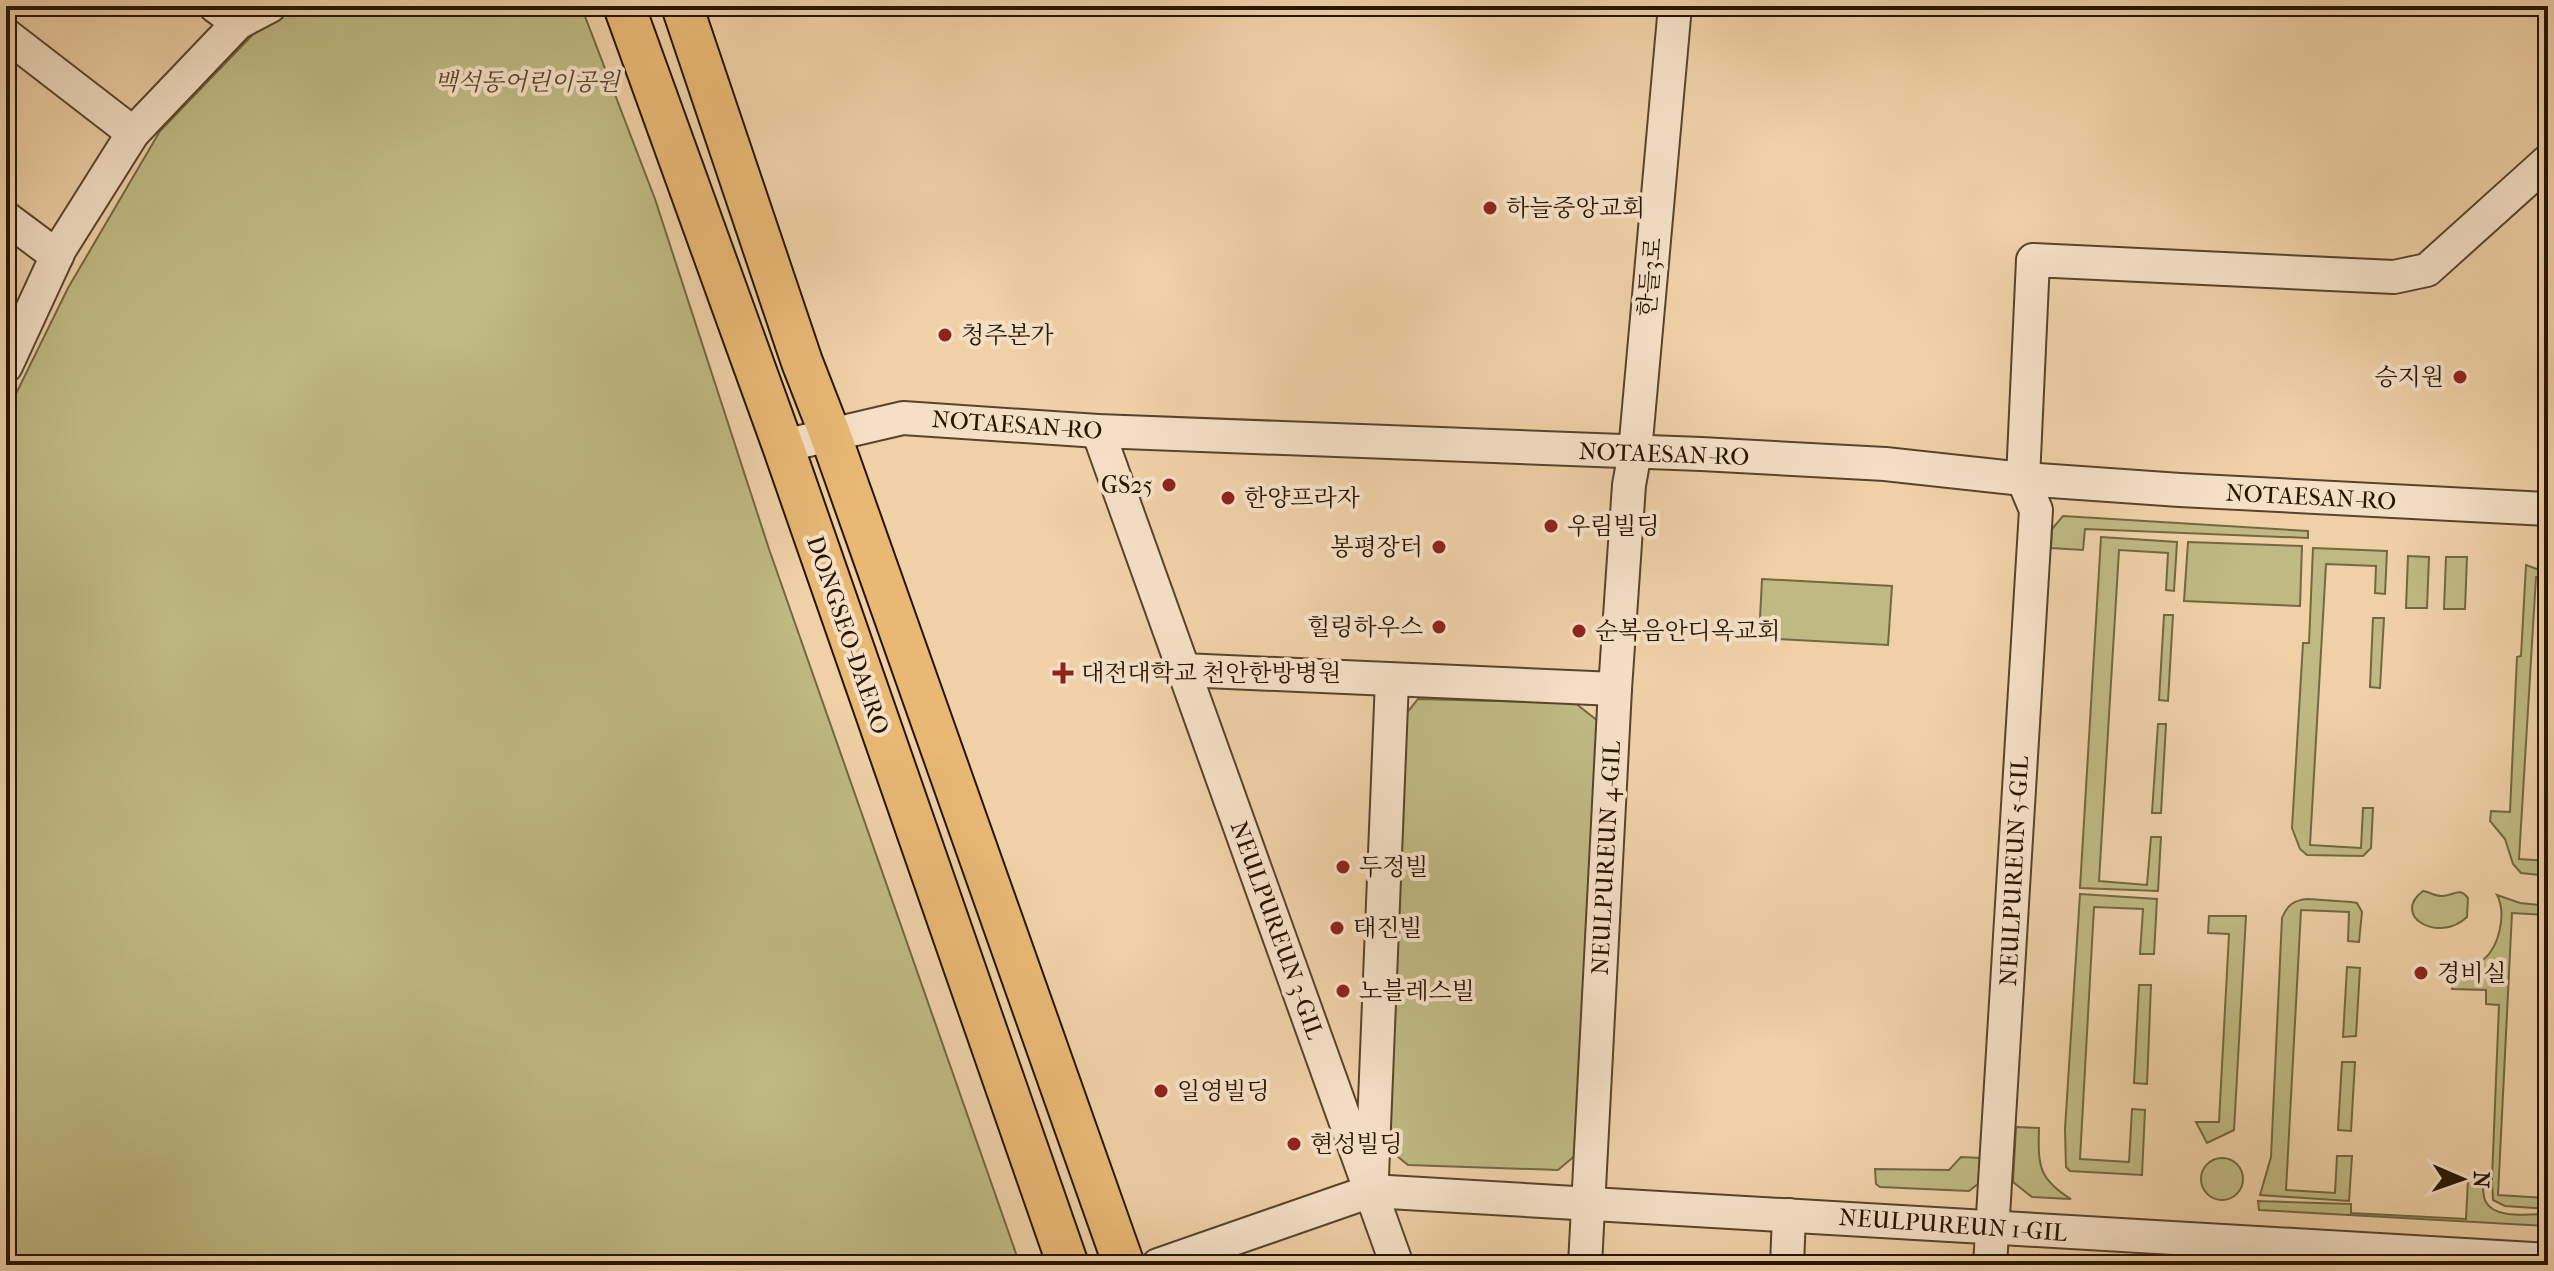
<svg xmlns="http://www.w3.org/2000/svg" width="2554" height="1271" font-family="'IM FELL French Canon','Noto Serif KR',serif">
  <rect width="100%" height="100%" fill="#efd0a7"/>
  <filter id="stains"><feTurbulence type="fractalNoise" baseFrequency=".0025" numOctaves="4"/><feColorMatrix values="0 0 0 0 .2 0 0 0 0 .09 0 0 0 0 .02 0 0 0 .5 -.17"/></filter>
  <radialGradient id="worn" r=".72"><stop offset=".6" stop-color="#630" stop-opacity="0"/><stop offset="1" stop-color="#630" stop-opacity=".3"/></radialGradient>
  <g fill="#bfb983" stroke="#726842" stroke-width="2">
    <path d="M302 6H581L655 199 769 549 1020 1265H6V414L68 288 160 131 261 26Z"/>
    <path d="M2063 516 2308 531V538L2085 529 2083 550 2051 548 2052 529Z"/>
    <path d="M2101 537 2177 542 2174 591 2166 590 2168 553 2119 550 2099 881 2147 885 2151 837H2161L2158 891 2080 888Z"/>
    <path d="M2188 542 2302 546 2300 606 2184 601Z"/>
    <path d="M2313 548 2387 551 2385 594 2375 593 2376 566 2326 564 2310 845 2361 848 2363 808H2373L2371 848 2363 856 2307 855 2300 849 2292 828 2303 643H2309Z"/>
    <path d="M2408 556 2429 557 2427 608H2406Z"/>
    <path d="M2446 557H2467L2465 609H2444Z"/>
    <path d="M2526 565 2548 573V577H2536L2519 859 2548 861V876L2521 873 2513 864 2505 839 2490 821 2491 811 2510 812 2517 657 2521 656Z"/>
    <path d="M1762 579 1892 586 1888 645 1759 638Z"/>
    <path d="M2164 615H2173L2168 701 2159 700Z"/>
    <path d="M2373 618H2384L2380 688 2370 687Z"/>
    <path d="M1418 699 1575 703 1598 721 1577 1154 1558 1170 1408 1165 1386 1147 1405 715Z"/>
    <path d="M2158 724H2166L2161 813H2152Z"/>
    <path d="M2423 891C2430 892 2436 897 2443 896 2455 895 2459 887 2468 898L2467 917C2439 944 2390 916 2423 891Z"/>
    <path d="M2080 894 2157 899 2154 954H2140L2143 909 2094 907 2080 1159 2129 1162 2132 1109 2145 1110 2142 1175 2070 1171 2066 1167 2065 1129Z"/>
    <path d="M2497 895 2520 903 2548 906V915L2512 913 2498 1195 2547 1198 2548 1176V1209L2505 1206 2493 1200 2492 1179 2499 1005 2486 1004V990L2452 989 2453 968C2462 967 2472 966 2480 962 2499 950 2507 914 2497 895Z"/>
    <path d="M2308 899 2351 902 2357 903 2362 912 2359 942 2348 941 2349 912 2301 910 2286 1190 2335 1193 2337 1156H2352L2349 1201 2260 1195 2271 1157 2282 918C2287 905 2294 900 2308 899Z"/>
    <path d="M2209 916H2246L2234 1130 2207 1143 2196 1122H2219L2229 934 2208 933Z"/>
    <path d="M2347 967 2360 968 2356 1036 2343 1037Z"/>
    <path d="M2139 985H2151L2147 1084 2134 1083Z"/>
    <path d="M2342 1062H2355L2351 1131 2338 1130Z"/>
    <path d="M2016 1127 2039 1128C2038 1165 2038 1179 2071 1199L2032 1197 2013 1182Z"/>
    <path d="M1961 1157 1980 1158 1978 1184 1969 1191 1880 1187 1876 1184 1875 1169 1949 1170Z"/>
    <circle cx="2222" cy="1179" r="21"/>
    <path d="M2468 1180H2482C2483 1186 2483 1195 2485 1200 2493 1220 2531 1214 2548 1214V1226L2259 1210 2258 1201 2351 1204V1213L2466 1219Z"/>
    <path d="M2020 1259 2115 1265H2015Z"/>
  </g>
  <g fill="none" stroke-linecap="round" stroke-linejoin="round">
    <g stroke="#58442a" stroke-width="36">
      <g id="minor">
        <path d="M215 6 238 23"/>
        <path d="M6 35 133 133"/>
        <path d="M6 218 57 256"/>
        <path d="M6 366 60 249 133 133 238 23 270 6"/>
        <path d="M1098 431 1397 1265"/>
        <path d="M783 446 903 418 1098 431 1701 454 1885 464 2023 479 2180 490 2548 509"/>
        <path d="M1183 670 1615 689"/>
        <path d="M1372 1176 1392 680"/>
        <path d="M1158 1265 1371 1191 2548 1260"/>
        <path d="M1585 1265 1615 689 1629 485 1635 452 1675 6"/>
        <path d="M1787 1265 1789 1215"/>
        <path d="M1990 1265 2036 510 2023 479 2033 260 2394 277 2427 270 2548 161"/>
      </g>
    </g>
    <g stroke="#261601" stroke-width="44">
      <g id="major">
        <path d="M624 6 783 446 1068 1265"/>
        <path d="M682 6 802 362 830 434 1124 1265"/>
      </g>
    </g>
    <use href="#minor" stroke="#f5e0c6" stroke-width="32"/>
    <use href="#major" stroke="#e8b874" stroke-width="40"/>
  </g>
  <g fill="#8f2418" stroke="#f5e0c6" stroke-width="3">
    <circle cx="1490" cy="208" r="8"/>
    <circle cx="945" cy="335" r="8"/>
    <circle cx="2460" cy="377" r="8"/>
    <circle cx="1169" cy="485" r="8"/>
    <circle cx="1228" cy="498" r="8"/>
    <circle cx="1551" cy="526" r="8"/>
    <circle cx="1439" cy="547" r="8"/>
    <circle cx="1439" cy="627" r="8"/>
    <circle cx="1579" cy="631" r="8"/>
    <path d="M1059 661h8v8h8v8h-8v8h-8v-8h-8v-8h8z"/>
    <circle cx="1343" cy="867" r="8"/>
    <circle cx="1337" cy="928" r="8"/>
    <circle cx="2421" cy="973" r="8"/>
    <circle cx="1343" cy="991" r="8"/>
    <circle cx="1161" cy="1091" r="8"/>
    <circle cx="1294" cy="1144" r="8"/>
  </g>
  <g text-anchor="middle" stroke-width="8" stroke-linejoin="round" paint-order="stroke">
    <g font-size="24" font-style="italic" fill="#544728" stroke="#f5e0c6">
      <text x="527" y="90">백석동어린이공원</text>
    </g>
    <g font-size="24" fill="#261601" stroke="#f5e0c6" text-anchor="start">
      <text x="1506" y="216">하늘중앙교회</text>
      <text x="961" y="343">청주본가</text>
      <text x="2444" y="385" text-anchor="end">승지원</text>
      <text x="1153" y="493" text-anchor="end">GS25</text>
      <text x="1244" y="506">한양프라자</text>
      <text x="1567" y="534">우림빌딩</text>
      <text x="1423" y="555" text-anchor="end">봉평장터</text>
      <text x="1423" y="635" text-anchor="end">힐링하우스</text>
      <text x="1595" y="639">순복음안디옥교회</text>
      <text x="1081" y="681">대전대학교 천안한방병원</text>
      <text x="1359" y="875">두정빌</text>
      <text x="1353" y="936">태진빌</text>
      <text x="2437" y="981">경비실</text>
      <text x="1359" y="999">노블레스빌</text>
      <text x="1177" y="1099">일영빌딩</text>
      <text x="1310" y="1152">현성빌딩</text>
    </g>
    <g font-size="24" fill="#261601" stroke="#f5e0c6">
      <text transform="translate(1650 277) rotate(-85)" y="8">한들3로</text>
      <text transform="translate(1017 425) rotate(4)" y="8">NOTAESAN-RO</text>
      <text transform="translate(1664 454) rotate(2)" y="8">NOTAESAN-RO</text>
      <text transform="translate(2311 497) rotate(3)" y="8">NOTAESAN-RO</text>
      <text transform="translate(848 635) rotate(71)" y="8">DONGSEO-DAERO</text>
      <text transform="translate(1606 858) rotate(-87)" y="8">NEULPUREUN 4-GIL</text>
      <text transform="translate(2014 871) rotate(-87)" y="8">NEULPUREUN 5-GIL</text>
      <text transform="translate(1277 930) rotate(70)" y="8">NEULPUREUN 3-GIL</text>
      <text transform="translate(1953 1225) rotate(4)" y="8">NEULPUREUN 1-GIL</text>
    </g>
  </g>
  <rect width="2554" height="1271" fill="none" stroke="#efd0a7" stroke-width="32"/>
  <rect x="8" y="8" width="2538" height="1255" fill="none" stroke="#261601" stroke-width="4"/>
  <rect x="16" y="16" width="2522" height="1239" fill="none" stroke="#261601" stroke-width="2"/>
  <g transform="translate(2462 1179) rotate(92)" stroke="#f5e0c6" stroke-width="6" paint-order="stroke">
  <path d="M0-6L14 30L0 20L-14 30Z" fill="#261601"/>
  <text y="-12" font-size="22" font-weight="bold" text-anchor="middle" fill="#261601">N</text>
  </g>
  <rect width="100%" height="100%" filter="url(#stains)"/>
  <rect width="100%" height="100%" fill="url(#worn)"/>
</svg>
